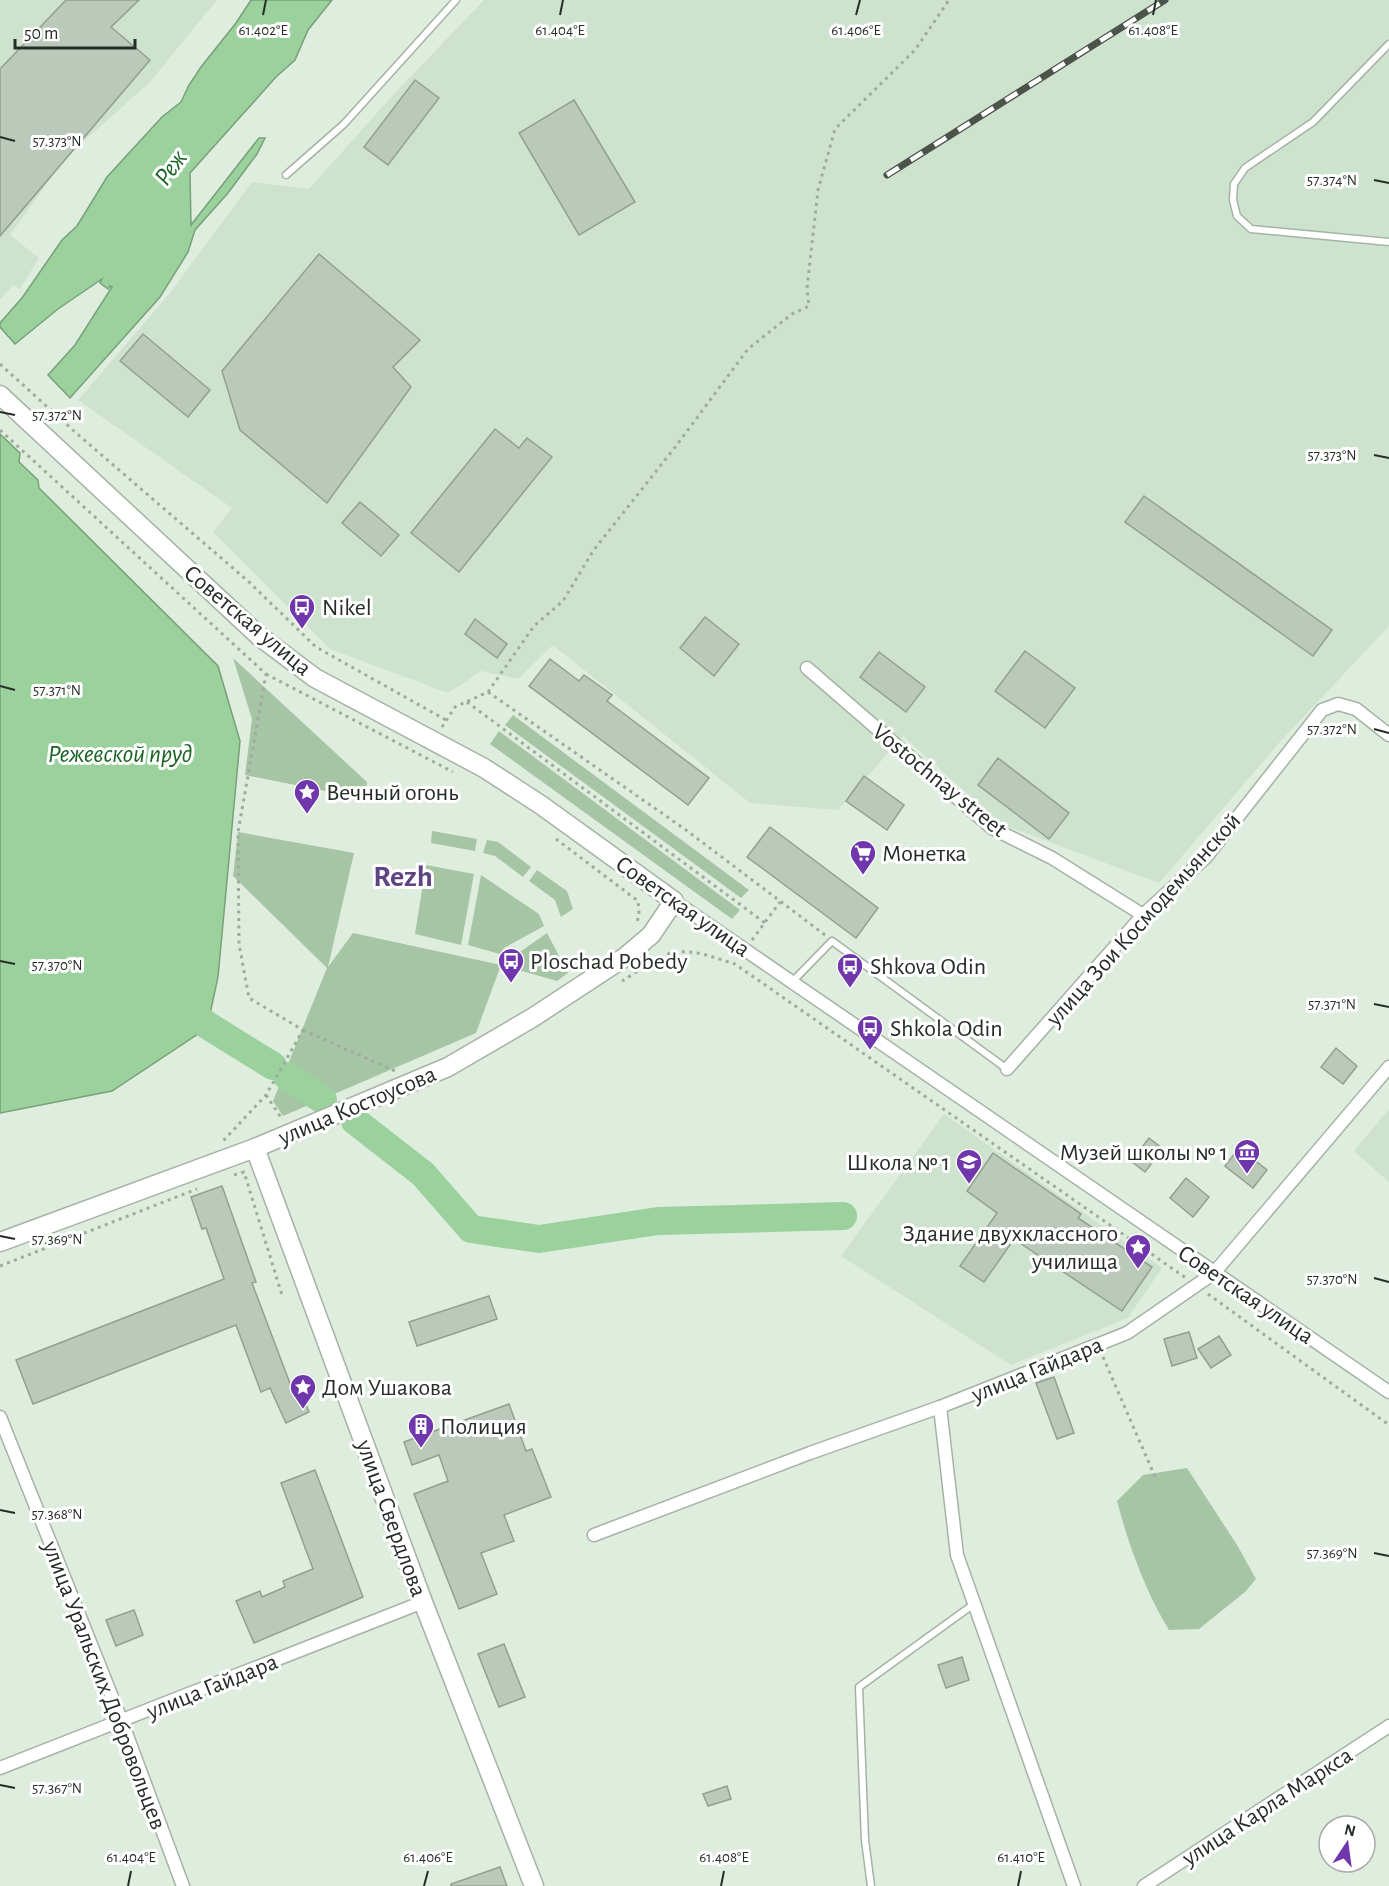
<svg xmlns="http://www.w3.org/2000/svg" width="1389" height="1886" font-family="'Alegreya Sans',sans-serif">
  <rect width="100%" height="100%" fill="#deedde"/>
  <g fill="#cee3ce">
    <path d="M0 0H217L149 83 66 157 10 235 39 258 20 289 13 285 0 300Z"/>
    <path d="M484 0H1389V626L1278 744 1159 883 1001 824 903 736 838 810 750 803 553 645 518 679 481 671 448 693 330 649 213 532 232 508 78 400 170 293 252 182 309 189 394 94Z"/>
    <path d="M1389 1109V1182L1354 1151Z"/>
    <path d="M944 1114 1162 1268 1128 1318 1011 1365 841 1256Z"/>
  </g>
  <g fill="#a6c5a5">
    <path d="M233 658 367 782 365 799 245 775 252 719Z"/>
    <path d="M513 715 749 890 741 898 505 725Z"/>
    <path d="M499 731 740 910 732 919 490 744Z"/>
    <path d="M432 831 477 839 475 851 431 843Z"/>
    <path d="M238 832 354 853 328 967 353 933 501 965 547 933 568 973 557 981 501 965 476 1033 283 1116 273 1101 327 968 233 876Z"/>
    <path d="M487 840 498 842 531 867 523 877 495 856 483 853Z"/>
    <path d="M426 865 474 874 461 945 415 934Z"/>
    <path d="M537 870 567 891 573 909 561 917 555 900 529 881Z"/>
    <path d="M481 875 539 914 544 926 504 948 500 954 468 945Z"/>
    <path d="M1187 1468 1237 1545 1256 1579 1245 1592 1199 1629 1169 1630C1145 1591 1129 1546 1117 1501L1143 1475Z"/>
  </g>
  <g fill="#9bd19c" stroke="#78a079" stroke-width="1.5">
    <path d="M251 0H332L308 30 295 60 276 77 190 173 191 225 259 138H265L257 154 228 193 195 230 188 252 160 297 70 398 48 375 75 345 112 287 110 286 108 289 100 283 102 279 58 309 15 344 0 327V323L22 298 62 240 77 226 107 177 162 117 181 102 189 85 201 67 236 23Z"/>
    <path d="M0 434 20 453 19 462 38 480 39 488 218 666 240 741 218 977 207 1028 112 1091 0 1113Z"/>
  </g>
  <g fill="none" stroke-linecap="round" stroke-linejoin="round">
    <g stroke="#9bd19c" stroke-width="28">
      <path d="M179 1002 207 1025 273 1066"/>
      <path d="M287 1076 323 1100"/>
      <path d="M355 1121 423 1174 471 1229 539 1239 658 1221 843 1216"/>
    </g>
  </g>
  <g fill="#bac9ba" stroke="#92a092" stroke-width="1.5">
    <path d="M66 0H139L111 27 150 60 0 236V69Z"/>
    <path d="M415 80 439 98 388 165 364 147Z"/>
    <path d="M574 100 635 202 579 235 519 133Z"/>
    <path d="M319 254 420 340 393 367 411 387 327 503 240 430 222 371Z"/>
    <path d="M143 334 210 390 188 417 120 361Z"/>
    <path d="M495 429 519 448 527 438 552 457 459 572 411 533Z"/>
    <path d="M1144 496 1332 630 1313 656 1125 522Z"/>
    <path d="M360 502 399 535 381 556 342 523Z"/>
    <path d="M705 617 739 644 714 676 680 648Z"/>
    <path d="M475 619 507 644 497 658 465 634Z"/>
    <path d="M1025 651 1075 688 1045 728 995 691Z"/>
    <path d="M879 652 925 687 906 712 860 677Z"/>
    <path d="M550 659 579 681 584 675 612 695 607 701 709 778 688 805 529 686Z"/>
    <path d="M998 758 1069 813 1049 839 978 785Z"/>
    <path d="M864 776 904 805 887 830 846 801Z"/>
    <path d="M770 827 878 908 856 938 747 857Z"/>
    <path d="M1336 1048 1357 1066 1343 1084 1321 1067Z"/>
    <path d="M1149 1138 1163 1149 1145 1172 1131 1161Z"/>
    <path d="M1239 1148 1267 1170 1253 1188 1225 1166Z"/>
    <path d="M993 1153 1081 1214 1078 1218 1152 1267 1122 1311 1014 1239 984 1282 960 1266 997 1213 967 1191Z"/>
    <path d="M1186 1178 1209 1197 1193 1217 1170 1198Z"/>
    <path d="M222 1186 256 1282 252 1283 291 1386 297 1383 309 1412 286 1423 270 1388 261 1392 236 1325 33 1404 16 1360 224 1279 206 1228 202 1229 191 1197Z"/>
    <path d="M489 1296 497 1319 417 1346 409 1322Z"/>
    <path d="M1189 1332 1197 1358 1172 1366 1164 1339Z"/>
    <path d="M1219 1336 1231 1355 1211 1368 1198 1349Z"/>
    <path d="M1054 1377 1074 1433 1057 1439 1036 1383Z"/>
    <path d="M509 1404 526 1451 532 1449 551 1497 504 1515 514 1541 481 1553 497 1594 459 1609 414 1494 448 1481 439 1455 412 1465 404 1442Z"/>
    <path d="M315 1470 363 1597 254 1643 236 1601 260 1591 262 1597 285 1587 283 1581 313 1569 281 1483Z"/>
    <path d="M134 1610 143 1635 116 1646 106 1620Z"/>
    <path d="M504 1644 525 1697 499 1707 478 1654Z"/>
    <path d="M962 1657 969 1680 946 1688 938 1665Z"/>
    <path d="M727 1786 731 1799 708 1806 703 1794Z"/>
    <path d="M500 1867 507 1886H451V1884Z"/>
  </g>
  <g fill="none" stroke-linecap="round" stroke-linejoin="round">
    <g stroke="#a5b3a5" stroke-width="9">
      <g id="lane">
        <path d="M1389 44 1313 122 1245 168 1234 184 1233 200 1237 216 1251 229 1389 242"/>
        <path d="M286 175 344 124 456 0"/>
        <path d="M792 982 832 941 1007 1069"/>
        <path d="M871 1886 865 1840 859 1687 974 1604"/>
      </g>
    </g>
    <g stroke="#a5b3a5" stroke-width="15">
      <g id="street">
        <path d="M807 668 992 828 1052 858 1143 915"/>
        <path d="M674 901 1389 1392"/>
        <path d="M1007 1069 1143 915 1206 857 1322 710 1338 704 1356 709 1389 735"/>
        <path d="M940 1407 957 1555 1074 1886"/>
        <path d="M0 1417 122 1722 183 1886"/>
        <path d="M594 1535 810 1453 940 1407 1127 1333 1214 1273 1389 1067"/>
        <path d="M0 1768 423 1602"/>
        <path d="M1144 1886 1389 1726"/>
      </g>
    </g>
    <g stroke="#a5b3a5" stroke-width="21">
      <g id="secondary">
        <path d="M0 395 259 636 315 678 484 768 541 805 674 901 651 935 625 957 532 1018 448 1067 255 1148 0 1242"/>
        <path d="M255 1148 423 1602 534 1886"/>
      </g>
    </g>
    <g stroke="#9fab9f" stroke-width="3" stroke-dasharray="3 4.5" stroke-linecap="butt">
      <path d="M0 364 75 432 249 582 316 647 446 720"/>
      <path d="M0 430 266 674 238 832 239 944 249 998 303 1030 266 1095 223 1141"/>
      <path d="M266 674 453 772"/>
      <path d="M488 692 686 830 825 935"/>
      <path d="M467 702 765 923"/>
      <path d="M442 727 455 707 488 692 534 626 563 601 593 551 676 446 748 349 792 314 809 306 807 288 818 190 835 129 915 50 949 0"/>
      <path d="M556 839 638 901 639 912 637 924"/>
      <path d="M752 940 780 902"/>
      <path d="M622 981C636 973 657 957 671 953 692 948 715 958 735 964L1186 1278"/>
      <path d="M303 1030 395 1071"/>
      <path d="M266 1095 282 1119"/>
      <path d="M234 1175 244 1172 282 1295"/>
      <path d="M0 1266 197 1189"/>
      <path d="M1208 1294 1389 1425"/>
      <path d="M1103 1357 1156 1479"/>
    </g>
    <use href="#lane" stroke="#fff" stroke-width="6"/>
    <use href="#street" stroke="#fff" stroke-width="12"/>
    <use href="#secondary" stroke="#fff" stroke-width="18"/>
    <g stroke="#4b534b" stroke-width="7">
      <path id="rail" d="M887 175 1165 0"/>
    </g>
    <use href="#rail" stroke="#fff" stroke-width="4.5" stroke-dasharray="14" stroke-linecap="butt"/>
  </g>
  <path fill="none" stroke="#262c26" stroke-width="2" d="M263 15 266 0M560 15 563 0M856 15 860 0M1153 15 1156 0M0 137 15 141M1374 180 1389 183M0 412 15 415M1374 455 1389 458M0 686 15 690M1374 729 1389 733M0 961 15 964M1374 1004 1389 1007M0 1236 15 1239M1374 1278 1389 1282M0 1510 15 1513M1374 1553 1389 1556M0 1785 15 1788M128 1886 131 1871M424 1886 428 1871M721 1886 724 1871M1018 1886 1021 1871"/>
  <defs>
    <g id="bus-pin" transform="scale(1.35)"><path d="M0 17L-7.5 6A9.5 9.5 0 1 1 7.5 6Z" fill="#7037ad" stroke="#fff"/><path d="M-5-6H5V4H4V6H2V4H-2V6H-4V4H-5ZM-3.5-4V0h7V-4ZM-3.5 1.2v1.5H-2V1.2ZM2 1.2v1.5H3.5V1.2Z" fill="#fff"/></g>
    <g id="sight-pin" transform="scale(1.35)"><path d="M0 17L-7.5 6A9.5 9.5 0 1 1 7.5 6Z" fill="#7037ad" stroke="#fff"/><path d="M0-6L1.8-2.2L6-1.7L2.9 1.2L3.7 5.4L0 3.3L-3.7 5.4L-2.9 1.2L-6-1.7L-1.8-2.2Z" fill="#fff"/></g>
    <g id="supermarket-pin" transform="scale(1.35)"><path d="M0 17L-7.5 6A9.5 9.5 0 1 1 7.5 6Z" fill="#7037ad" stroke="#fff"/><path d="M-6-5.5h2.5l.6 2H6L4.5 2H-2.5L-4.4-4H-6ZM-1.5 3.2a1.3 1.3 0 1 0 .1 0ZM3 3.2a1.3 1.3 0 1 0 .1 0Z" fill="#fff"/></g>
    <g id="museum-pin" transform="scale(1.35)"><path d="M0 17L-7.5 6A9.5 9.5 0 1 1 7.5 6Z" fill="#7037ad" stroke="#fff"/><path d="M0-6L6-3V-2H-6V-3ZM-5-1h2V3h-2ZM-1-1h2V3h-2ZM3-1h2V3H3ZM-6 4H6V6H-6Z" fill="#fff"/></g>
    <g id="school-pin" transform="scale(1.35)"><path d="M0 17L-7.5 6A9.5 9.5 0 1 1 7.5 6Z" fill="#7037ad" stroke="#fff"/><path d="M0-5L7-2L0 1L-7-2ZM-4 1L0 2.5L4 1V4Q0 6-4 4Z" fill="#fff"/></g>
    <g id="building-pin" transform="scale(1.35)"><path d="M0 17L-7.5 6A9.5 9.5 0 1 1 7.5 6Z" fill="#7037ad" stroke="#fff"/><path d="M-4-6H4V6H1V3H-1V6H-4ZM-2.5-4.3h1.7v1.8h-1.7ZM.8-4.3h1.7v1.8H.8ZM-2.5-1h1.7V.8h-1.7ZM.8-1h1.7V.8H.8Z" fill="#fff"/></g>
  </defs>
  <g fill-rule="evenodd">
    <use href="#bus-pin" x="302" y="607"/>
    <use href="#sight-pin" x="307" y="792"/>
    <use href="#supermarket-pin" x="863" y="853"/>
    <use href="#bus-pin" x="511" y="961"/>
    <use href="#bus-pin" x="850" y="966"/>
    <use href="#bus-pin" x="870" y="1028"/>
    <use href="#museum-pin" x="1247" y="1152"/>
    <use href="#school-pin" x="969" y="1162"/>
    <use href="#sight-pin" x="1138" y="1247"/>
    <use href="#sight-pin" x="303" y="1387"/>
    <use href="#building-pin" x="421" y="1426"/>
  </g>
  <g text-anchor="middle" stroke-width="6" stroke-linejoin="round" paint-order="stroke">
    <g font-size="24" fill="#262c26" stroke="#fff" text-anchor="start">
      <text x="322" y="615">Nikel</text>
      <text x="326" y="800">Вечный огонь</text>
      <text x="882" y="861">Монетка</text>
      <text x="530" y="969">Ploschad Pobedy</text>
      <text x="870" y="974">Shkova Odin</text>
      <text x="890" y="1036">Shkola Odin</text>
      <text x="1228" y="1160" text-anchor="end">Музей школы № 1</text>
      <text x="950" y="1170" text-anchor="end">Школа № 1</text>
      <text x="1118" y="1241" text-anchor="end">Здание двухклассного<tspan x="1118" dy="28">училища</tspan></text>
      <text x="322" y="1395">Дом Ушакова</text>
      <text x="440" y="1434">Полиция</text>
    </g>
    <g font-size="24" fill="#262c26" stroke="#fff">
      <text transform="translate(248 620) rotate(40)" y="8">Советская улица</text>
      <text transform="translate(940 780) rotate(39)" y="8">Vostochnay street</text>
      <text transform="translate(683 906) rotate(35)" y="8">Советская улица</text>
      <text transform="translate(1143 919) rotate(-48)" y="8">улица Зои Космодемьянской</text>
      <text transform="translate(357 1105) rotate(-23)" y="8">улица Костоусова</text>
      <text transform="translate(1246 1294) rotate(34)" y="8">Советская улица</text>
      <text transform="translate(1037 1369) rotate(-22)" y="8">улица Гайдара</text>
      <text transform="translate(392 1518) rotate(70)" y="8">улица Свердлова</text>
      <text transform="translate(105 1685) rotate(69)" y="8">улица Уральских Добровольцев</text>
      <text transform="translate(212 1686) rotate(-22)" y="8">улица Гайдара</text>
      <text transform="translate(1267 1806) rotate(-33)" y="8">улица Карла Маркса</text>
    </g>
    <g font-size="26" font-style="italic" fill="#196422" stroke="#fff">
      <text transform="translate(170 167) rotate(-54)" y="9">Реж</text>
      <text x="120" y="762">Режевской пруд</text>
    </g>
    <g font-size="30" font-weight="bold" fill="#5e4481" stroke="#fff">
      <text x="403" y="886">Rezh</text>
    </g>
  </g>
  <g font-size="15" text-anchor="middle" fill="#262c26" stroke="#fff" stroke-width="6" stroke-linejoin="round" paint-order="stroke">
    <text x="263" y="35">61.402°E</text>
    <text x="560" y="35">61.404°E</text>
    <text x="856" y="35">61.406°E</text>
    <text x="1153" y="35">61.408°E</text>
    <text x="57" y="146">57.373°N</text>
    <text x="1332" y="185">57.374°N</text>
    <text x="57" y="420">57.372°N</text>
    <text x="1332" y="460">57.373°N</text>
    <text x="57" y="695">57.371°N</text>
    <text x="1332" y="734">57.372°N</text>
    <text x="57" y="970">57.370°N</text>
    <text x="1332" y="1009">57.371°N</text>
    <text x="57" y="1244">57.369°N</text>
    <text x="1332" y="1284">57.370°N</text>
    <text x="57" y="1519">57.368°N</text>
    <text x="1332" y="1558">57.369°N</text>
    <text x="57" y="1793">57.367°N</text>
    <text x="131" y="1862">61.404°E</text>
    <text x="428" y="1862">61.406°E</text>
    <text x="724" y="1862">61.408°E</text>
    <text x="1021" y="1862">61.410°E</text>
  </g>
  <g transform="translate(1347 1844) rotate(13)"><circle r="28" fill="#ffffff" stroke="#a8aba8" stroke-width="1.5"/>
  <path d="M0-4.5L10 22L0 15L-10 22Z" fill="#7037ad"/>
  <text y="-9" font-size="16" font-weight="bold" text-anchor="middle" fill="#262c26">N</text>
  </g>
  <path d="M15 39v9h120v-9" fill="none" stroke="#262c26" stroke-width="3"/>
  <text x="24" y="39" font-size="18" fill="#262c26" stroke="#ffffff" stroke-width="4.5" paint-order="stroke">50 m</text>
</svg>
